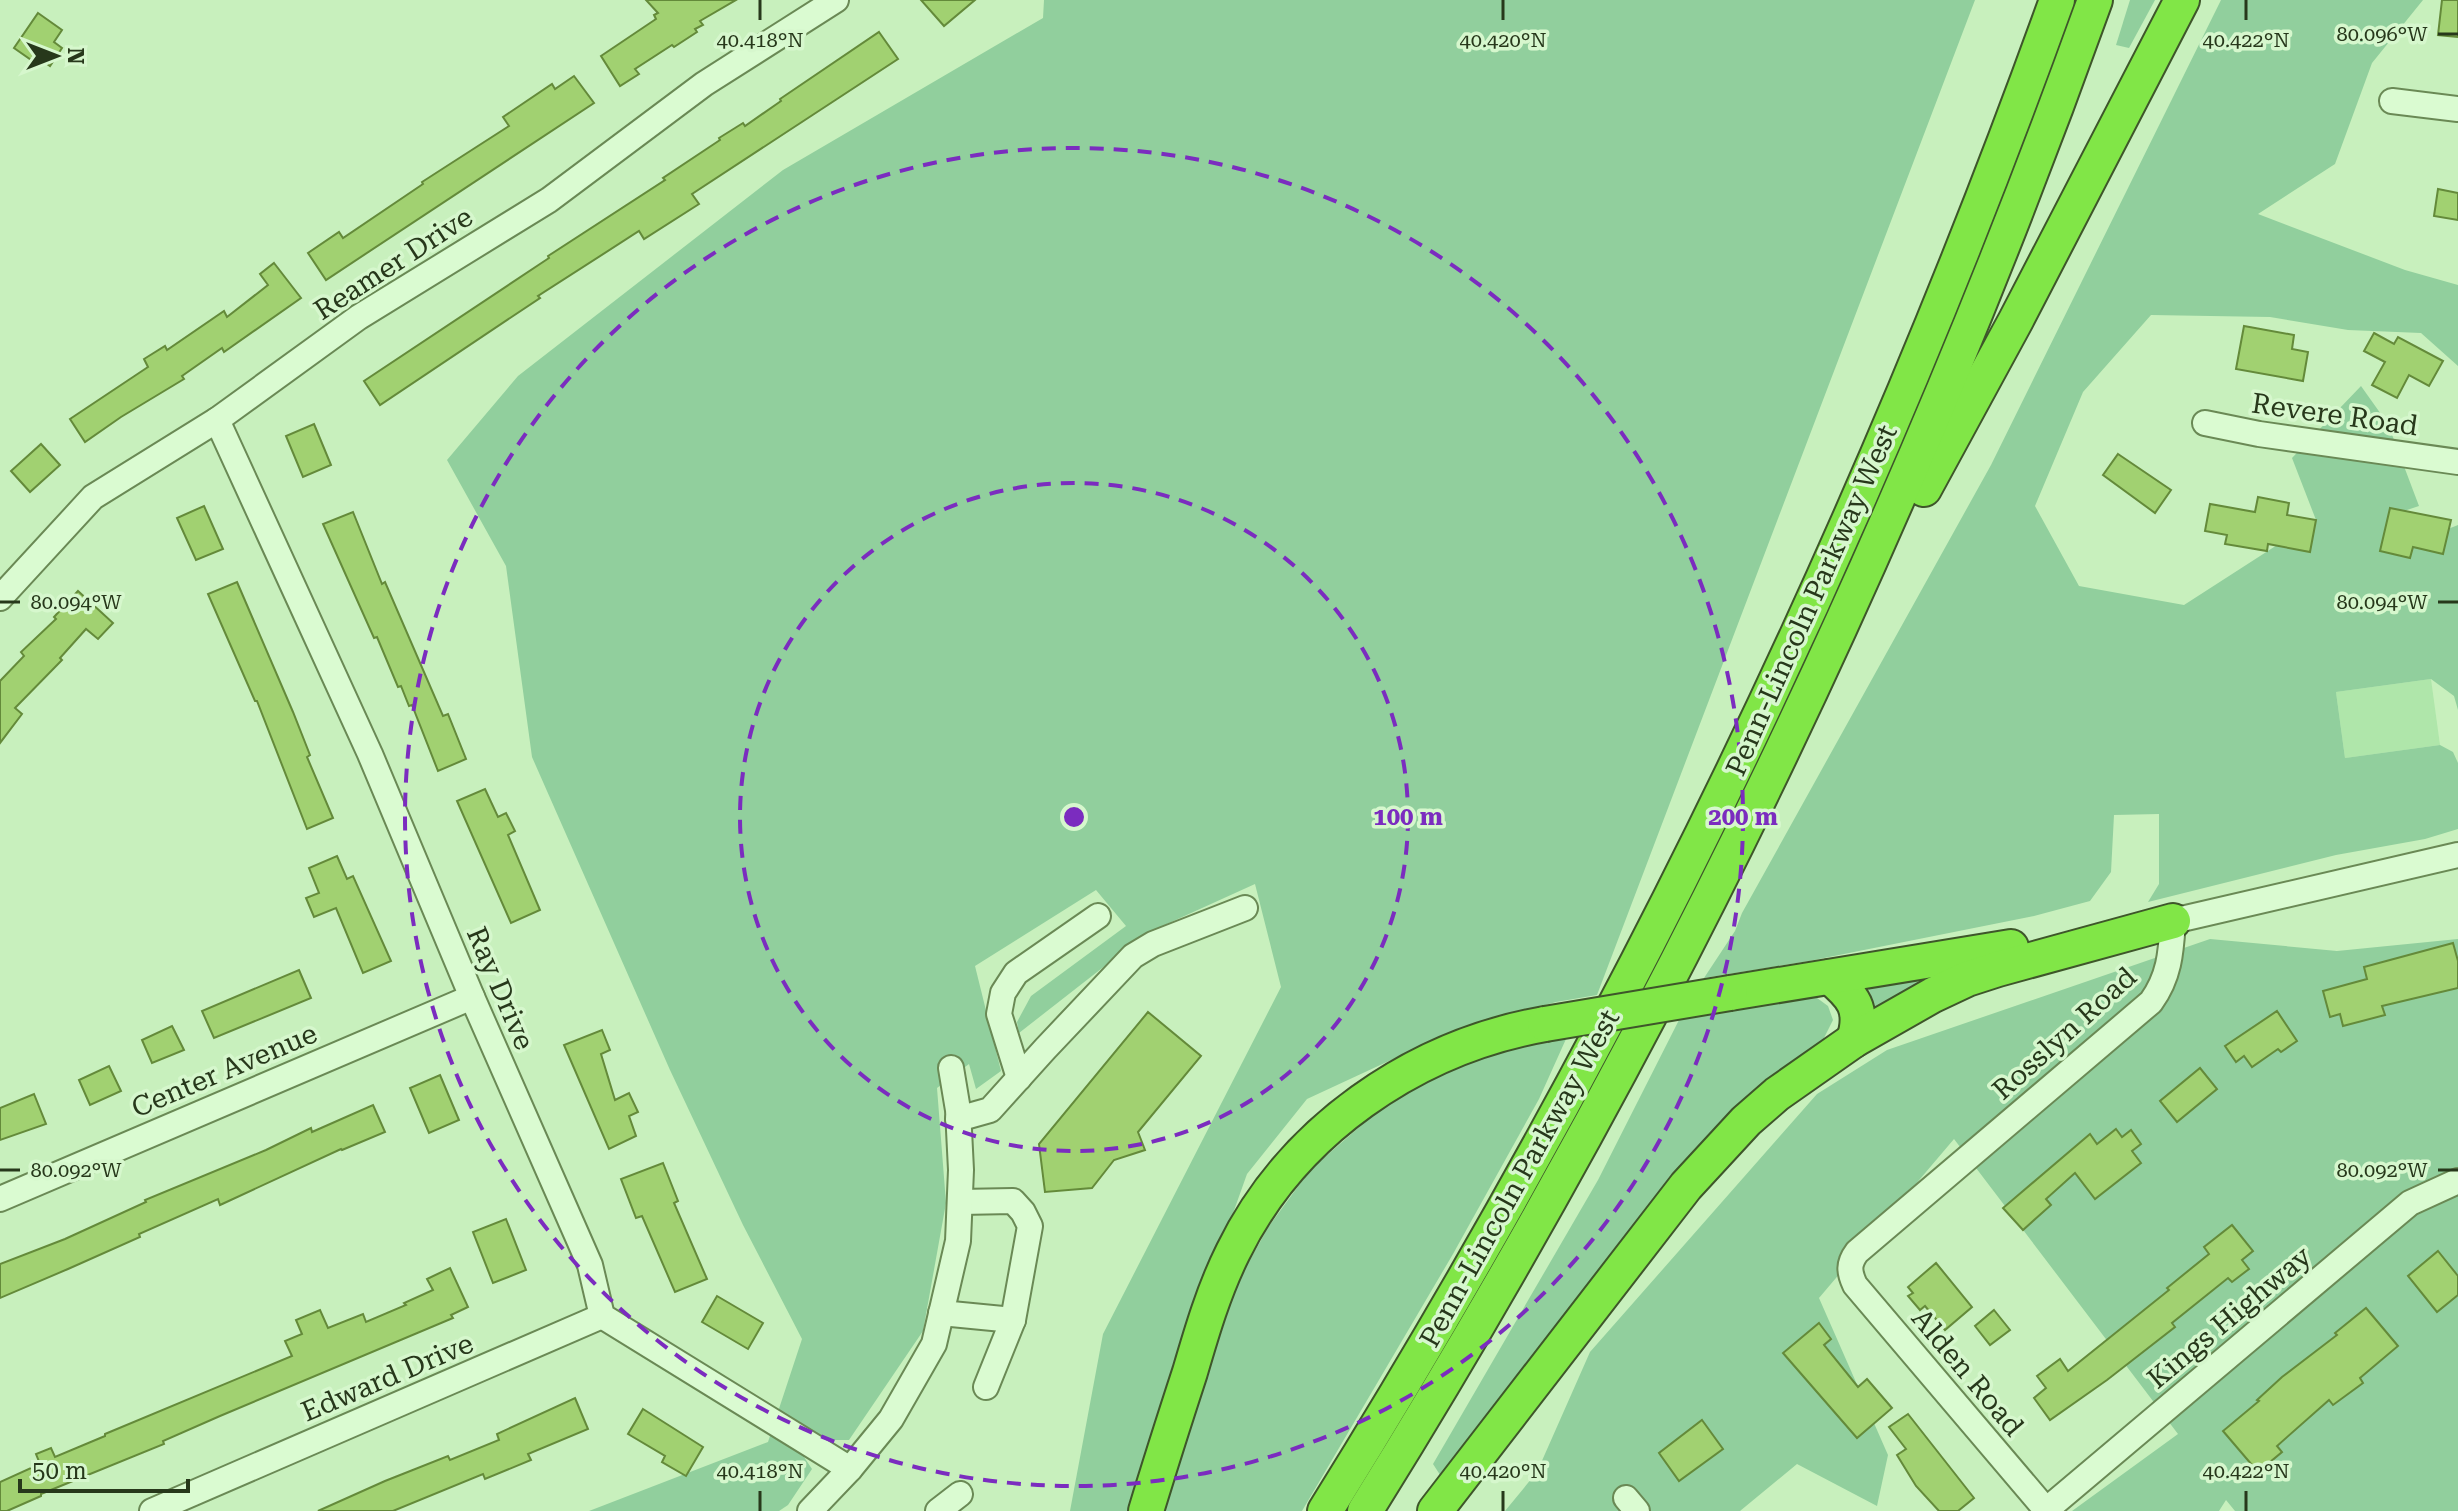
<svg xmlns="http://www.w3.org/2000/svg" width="2458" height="1511" font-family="'Roboto Serif',serif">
  <rect width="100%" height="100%" fill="#c8f0bd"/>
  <path fill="#afe6aa" d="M2431 679 2440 745 2345 758 2336 692Z"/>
  <g fill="#91cf9d">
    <path d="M1044 0H1975L1597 995 1556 1002 1460 1028 1307 1099 1247 1174 1127 1511H1070L1103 1334 1281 987 1255 884 1147 933 1019 1033 1017 1022 1031 996 1126 926 1096 890 975 966 1001 1071 976 1089 969 1064 937 1088 946 1203 923 1331 849 1440H828L804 1457 812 1469 788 1505 779 1511H589L768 1442 802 1339 743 1225 670 1070 532 757 506 566 447 460 518 376 783 170 1043 18Z"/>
    <path d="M2130 0H2155L2129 48 2116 45Z"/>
    <path d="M2221 0H2423L2372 63 2335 164 2258 214 2405 270 2458 285V366L2421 333 2348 330 2270 317 2151 315 2083 392 2035 506 2079 586 2184 605 2316 520 2292 458 2361 386 2388 424 2419 506 2404 511 2448 529 2458 525V710L2454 696 2431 679 2336 692 2345 758 2440 745 2453 752 2458 763V829L2425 839 2336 855 2148 902 2159 884V814L2114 815 2111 872 2090 901 2034 916 1809 961 1704 978 1735 931 1742 913 1991 465Z"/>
    <path d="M2210 939 2337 951 2458 939V1511H2235L2226 1500 2219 1511H2072L2178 1434 1954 1139 1819 1298 1888 1455 1877 1506 1797 1464 1740 1511H1505L1537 1472 1590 1352 1817 1094 1887 1050Z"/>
    <path d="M1937 975 1877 1012 1868 987Z"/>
    <path d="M1813 995 1828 1006 1833 1020 1819 1048 1444 1481 1433 1464 1598 1180 1679 1020Z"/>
    <path d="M1566 1039 1539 1099 1453 1254 1302 1511H1163L1238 1281 1269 1226 1310 1170 1380 1109 1445 1072 1504 1045 1535 1044Z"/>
  </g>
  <g fill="#a1d171" stroke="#648a3a" stroke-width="2">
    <path d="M646 0H736L700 21 703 25 695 29 697 32 674 47 672 45 635 69 639 74 620 86 601 56 656 19 654 15 658 13Z"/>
    <path d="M921 0H975L944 26Z"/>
    <path d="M2442 0H2458V37L2438 35Z"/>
    <path d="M38 13 62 30 54 42 62 48 50 66 40 59 37 64 14 48Z"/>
    <path d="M879 32 898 59 692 194 699 204 644 239 639 231 538 296 540 298 380 405 364 381 549 258 548 256 665 180 663 178 720 140 719 138 743 123 745 126 781 101 780 99Z"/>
    <path d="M574 76 594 103 326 280 308 253 339 232 343 238 423 184 422 182 509 126 503 117 552 84 555 89Z"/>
    <path d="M2438 189 2458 193V220L2434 216Z"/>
    <path d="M274 263 301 298 224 352 222 348 182 376 184 379 121 417 85 442 70 419 148 367 144 359 165 346 167 350 224 311 227 317 268 285 260 274Z"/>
    <path d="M2244 326 2294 335 2292 349 2308 352 2303 381 2236 369Z"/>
    <path d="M2374 333 2394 344 2398 337 2443 361 2429 386 2409 375 2397 398 2372 385 2385 362 2364 351Z"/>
    <path d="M314 424 331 465 303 477 286 436Z"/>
    <path d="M41 444 60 465 30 492 11 471Z"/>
    <path d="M2118 454 2171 490 2155 513 2103 475Z"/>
    <path d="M2258 497 2289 503 2287 515 2316 520 2310 552 2268 544 2267 551 2225 544 2227 535 2205 531 2210 504 2255 512Z"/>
    <path d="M204 506 223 549 196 560 177 518Z"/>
    <path d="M2390 508 2451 520 2443 554 2413 547 2410 558 2380 551Z"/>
    <path d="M353 512 382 584 385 582 443 716 448 714 466 759 438 771 412 705 409 706 401 686 398 687 377 637 374 638 323 524Z"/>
    <path d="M237 582 293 712 310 755 307 757 333 818 307 829 257 701H255L208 594Z"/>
    <path d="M78 591 113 623 98 639 86 629 60 658 62 660 15 708 22 714 0 743V681L24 656 21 652 56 619 54 617Z"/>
    <path d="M485 789 498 817 506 813 515 831 508 835 540 910 511 923 457 801Z"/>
    <path d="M337 856 347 879 353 876 391 961 363 973 336 908 314 917 306 898 319 893 309 868Z"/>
    <path d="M2453 943 2458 961V988L2382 1006 2385 1015 2343 1026 2340 1014 2330 1017 2323 991 2367 979 2364 967Z"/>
    <path d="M299 970 311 998 214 1038 202 1011Z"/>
    <path d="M2277 1011 2297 1041 2281 1052 2278 1049 2252 1067 2244 1056 2236 1062 2225 1046Z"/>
    <path d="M1148 1012 1201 1056 1138 1132 1145 1150 1114 1160 1092 1188 1045 1192 1039 1144Z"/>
    <path d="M172 1026 184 1050 152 1063 142 1040Z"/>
    <path d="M602 1030 610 1050 601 1054 615 1100 629 1093 638 1112 629 1116 636 1136 609 1149 564 1045Z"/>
    <path d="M109 1066 121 1091 90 1105 79 1080Z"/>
    <path d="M2200 1068 2217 1089 2177 1122 2160 1101Z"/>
    <path d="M440 1075 459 1120 429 1133 410 1088Z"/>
    <path d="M34 1094 46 1124 0 1140V1108Z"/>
    <path d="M373 1105 385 1132 342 1150 341 1149 220 1205 218 1199 139 1234 140 1237 68 1269 0 1298V1264L65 1239 146 1202 145 1200 266 1150 311 1128 312 1132Z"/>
    <path d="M2116 1129 2122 1137 2131 1130 2141 1144 2132 1151 2141 1163 2095 1199 2075 1173 2046 1199 2051 1205 2023 1230 2003 1208 2090 1134 2097 1144Z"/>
    <path d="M663 1163 678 1201 674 1203 707 1279 675 1292 642 1216 636 1218 621 1179Z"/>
    <path d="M506 1219 526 1270 493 1283 473 1232Z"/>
    <path d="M2232 1225 2253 1251 2242 1260 2249 1269 2232 1282 2228 1278 2172 1323 2175 1327 2107 1380 2050 1420 2034 1398 2046 1388 2037 1376 2060 1359 2068 1371 2169 1290 2167 1288 2209 1254 2204 1247Z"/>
    <path d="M2438 1251 2458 1276V1295L2437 1312 2408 1276Z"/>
    <path d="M1936 1263 1972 1307 1945 1330 1925 1306 1920 1310 1908 1296 1913 1293 1908 1287Z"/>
    <path d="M450 1268 468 1307 451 1315 453 1318 220 1416 163 1441 164 1444 41 1494V1496L7 1511H0V1482L40 1464 36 1454 51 1448 55 1457 105 1436V1434L292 1356 285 1341 302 1334 296 1320 320 1310 328 1328 363 1314 366 1322 406 1305 404 1303 433 1290 427 1279Z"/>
    <path d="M717 1296 763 1323 748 1349 702 1322Z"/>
    <path d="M2366 1308 2398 1346 2360 1378 2363 1383 2333 1405 2329 1400 2277 1446 2282 1452 2258 1472 2223 1431 2259 1401 2257 1400 2282 1377 2337 1335 2335 1333Z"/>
    <path d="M1994 1310 2010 1330 1990 1345 1975 1326Z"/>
    <path d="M1819 1323 1831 1339 1824 1345 1858 1387 1867 1379 1892 1408 1857 1438 1783 1353Z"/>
    <path d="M575 1398 588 1429 528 1454 531 1460 485 1479 483 1474 393 1511H318L385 1481 448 1456 450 1460 499 1440 497 1434Z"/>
    <path d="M643 1409 703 1447 686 1476 662 1462 665 1456 628 1434Z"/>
    <path d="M1908 1414 1974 1498 1958 1511H1939L1916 1486 1897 1455 1906 1449 1889 1427Z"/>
    <path d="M1702 1420 1723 1449 1679 1481 1659 1453Z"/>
  </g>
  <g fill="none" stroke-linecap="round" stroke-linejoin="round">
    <g stroke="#6a8955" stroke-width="28">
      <g id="minor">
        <path d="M2392 101 2458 109"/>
        <path d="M217 420 370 754 472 997 590 1265 602 1316 850 1469"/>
        <path d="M2205 423 2259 434 2458 462"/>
        <path d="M0 598 93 497 217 420 359 317 549 200 704 84 836 0"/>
        <path d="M1019 1078 999 1014 1003 993 1016 973 1098 916"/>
        <path d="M958 1119 990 1110 1045 1049 1133 956 1153 944 1245 908"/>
        <path d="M0 1199 472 997"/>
        <path d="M960 1202 1013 1201 1023 1212 1030 1226 1013 1320 986 1387"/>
        <path d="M941 1313 1013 1320"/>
        <path d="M1626 1498 1637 1511"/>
        <path d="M152 1511 602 1316"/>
        <path d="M810 1511 850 1469 891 1419 934 1344 958 1241 961 1170 958 1110 951 1068"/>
        <path d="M938 1511 960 1494"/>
        <path d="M2045 1511 2410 1203 2458 1181"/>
        <path d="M2047 1511 1855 1285C1849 1272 1848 1264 1857 1252L2151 1002C2170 976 2171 951 2173 921L2458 855"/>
      </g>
    </g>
    <g stroke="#3e562a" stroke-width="38">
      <g id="highway">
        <path d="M1924 489 2016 320 2182 0"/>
        <path d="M1830 977C1853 996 1864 1009 1854 1040"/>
        <path d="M1730 993 2011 947"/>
        <path d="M1146 1511C1160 1465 1175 1418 1190 1372 1202 1331 1214 1290 1233 1252 1292 1131 1414 1047 1545 1024"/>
        <path d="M1325 1511C1622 1035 1867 528 2057 0"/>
        <path d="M1365 1511C1662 1035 1906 527 2095 0"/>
        <path d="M1435 1511 1686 1186 1746 1121 1777 1094 1854 1040 1933 995 1967 979 1998 969 2173 921"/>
      </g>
    </g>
    <use href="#minor" stroke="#dafbd1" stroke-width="24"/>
    <use href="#highway" stroke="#81e647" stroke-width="34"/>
    <g stroke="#3e562a" stroke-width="38" stroke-linecap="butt">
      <path id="highway-bridge" d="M1545 1024 1730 993"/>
    </g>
    <use href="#highway-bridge" stroke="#81e647" stroke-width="34"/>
  </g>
  <path fill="none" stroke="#27381b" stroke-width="3" d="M760 0V20M1503 0V20M2246 0V20M2438 34H2458M0 602H20M2438 602H2458M0 1170H20M2438 1170H2458M760 1491V1511M1503 1491V1511M2246 1491V1511"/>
  <g fill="none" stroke="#7b2cbf" stroke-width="4" stroke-dasharray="14 10">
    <circle cx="1074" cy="817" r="334"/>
    <circle cx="1074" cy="817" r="669"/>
  </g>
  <g text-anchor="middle" stroke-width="7" stroke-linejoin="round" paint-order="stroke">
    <g font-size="28" fill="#27381b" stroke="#d6f7cd">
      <text transform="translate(393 263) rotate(-33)" y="10">Reamer Drive</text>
      <text transform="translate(2335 414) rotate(8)" y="10">Revere Road</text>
      <text transform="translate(1811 600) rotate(-66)" y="10">Penn-Lincoln Parkway West</text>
      <text transform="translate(501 988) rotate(67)" y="10">Ray Drive</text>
      <text transform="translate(2064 1033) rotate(-42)" y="10">Rosslyn Road</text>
      <text transform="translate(224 1070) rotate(-23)" y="10">Center Avenue</text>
      <text transform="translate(1519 1178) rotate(-61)" y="10">Penn-Lincoln Parkway West</text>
      <text transform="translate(2229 1317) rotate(-40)" y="10">Kings Highway</text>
      <text transform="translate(1968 1372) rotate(50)" y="10">Alden Road</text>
      <text transform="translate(387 1377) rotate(-23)" y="10">Edward Drive</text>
    </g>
  </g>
  <g font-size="20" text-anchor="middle" fill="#27381b" stroke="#d6f7cd" stroke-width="7" stroke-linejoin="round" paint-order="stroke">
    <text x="2382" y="41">80.096°W</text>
    <text x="760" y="47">40.418°N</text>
    <text x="1503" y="47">40.420°N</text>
    <text x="2246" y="47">40.422°N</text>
    <text x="2382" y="609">80.094°W</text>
    <text x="76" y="609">80.094°W</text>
    <text x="2382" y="1177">80.092°W</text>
    <text x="76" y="1177">80.092°W</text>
    <text x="760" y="1478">40.418°N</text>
    <text x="1503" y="1478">40.420°N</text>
    <text x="2246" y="1478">40.422°N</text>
  </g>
  <circle cx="1074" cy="817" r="12" fill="#7b2cbf" stroke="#d6f7cd" stroke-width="4"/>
  <g font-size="24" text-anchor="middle" font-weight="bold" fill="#7b2cbf" stroke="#d6f7cd" stroke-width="7" stroke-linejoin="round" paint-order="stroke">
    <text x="1408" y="825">100 m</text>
    <text x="1743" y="825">200 m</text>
  </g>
  <g transform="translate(56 56) rotate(90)" stroke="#d6f7cd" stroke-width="6" paint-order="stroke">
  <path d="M0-6L14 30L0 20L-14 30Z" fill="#27381b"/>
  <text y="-12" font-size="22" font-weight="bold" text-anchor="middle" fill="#27381b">N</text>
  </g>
  <path d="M20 1479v12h168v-12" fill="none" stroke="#27381b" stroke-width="4"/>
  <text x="32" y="1479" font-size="24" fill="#27381b" stroke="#d6f7cd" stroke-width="6" paint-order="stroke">50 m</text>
</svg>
